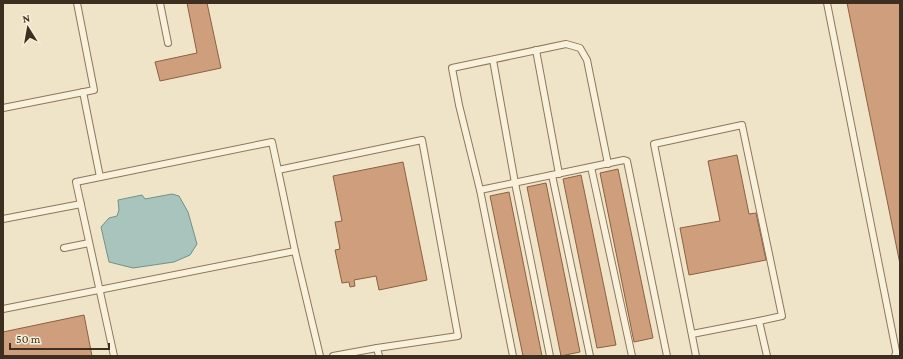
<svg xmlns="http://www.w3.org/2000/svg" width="903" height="359" font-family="'Crimson Pro',serif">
  <rect width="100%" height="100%" fill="#f0e4c8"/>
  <path fill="#a9c4bc" stroke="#6f938a" d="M172 194 179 196 188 212 197 244 190 255 174 262 133 268 109 262 101 227 109 218 117 216 119 210 118 200 142 195 145 199Z"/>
  <g fill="#cf9f7d" stroke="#8d5f41">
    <path d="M187 3H207L221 68 160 81 155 62 197 53Z"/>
    <path d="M847 3H900V264Z"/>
    <path d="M737 155 749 214 756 213 766 260 689 275 680 228 720 221 708 161Z"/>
    <path d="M403 162 427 280 379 290 376 276 354 280 355 286 350 287 349 282 342 283 335 250 340 249 335 222 342 221 333 176Z"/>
    <path d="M618 169 653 338 634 342 600 173Z"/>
    <path d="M581 175 616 345 597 348 563 179Z"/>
    <path d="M546 183 580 352 561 356 527 187Z"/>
    <path d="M509 192 542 356H523L490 196Z"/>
    <path d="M84 315 92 356H3V332Z"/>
  </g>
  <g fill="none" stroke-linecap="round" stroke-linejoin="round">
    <g stroke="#8d765c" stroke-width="8">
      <g id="lane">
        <path d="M160 3 168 43"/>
        <path d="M827 3 897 356"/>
        <path d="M536 50 559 174"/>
        <path d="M493 60 515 183 550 356"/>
        <path d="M83 92 100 177"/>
        <path d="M3 108 94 90 77 3"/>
        <path d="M591 167 632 356"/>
        <path d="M552 175 590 356"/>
        <path d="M480 190 459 105 452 68 566 44 580 48 587 60 608 164"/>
        <path d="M3 219 81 204"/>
        <path d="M64 248 89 243"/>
        <path d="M295 251 320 356"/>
        <path d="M3 309 295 251 278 170 422 140 458 336 377 348 379 356"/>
        <path d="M692 334 759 321"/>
        <path d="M114 356 76 182 272 142 278 170"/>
        <path d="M333 356 377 348"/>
        <path d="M513 356 480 190 624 160 627 161 667 356"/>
        <path d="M696 356 654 144 742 125 782 316 759 321 767 356"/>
      </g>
    </g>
    <g stroke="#8d765c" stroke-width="14">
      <path id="street" d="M898 356H900"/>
    </g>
    <use href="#lane" stroke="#faf1dc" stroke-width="6"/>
    <use href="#street" stroke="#faf1dc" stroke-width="12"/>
  </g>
  <rect width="903" height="359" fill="none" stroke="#3d2e20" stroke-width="8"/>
  <g transform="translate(28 28) rotate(349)" stroke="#f7eed8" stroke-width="3" paint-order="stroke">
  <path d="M0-3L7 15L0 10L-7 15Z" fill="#3d2e20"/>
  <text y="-6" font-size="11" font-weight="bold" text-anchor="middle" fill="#3d2e20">N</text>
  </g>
  <path d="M10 343v6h99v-6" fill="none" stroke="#3d2e20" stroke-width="2"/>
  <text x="16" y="343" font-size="12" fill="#3d2e20" stroke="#f7eed8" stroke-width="3" paint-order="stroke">50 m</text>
</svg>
